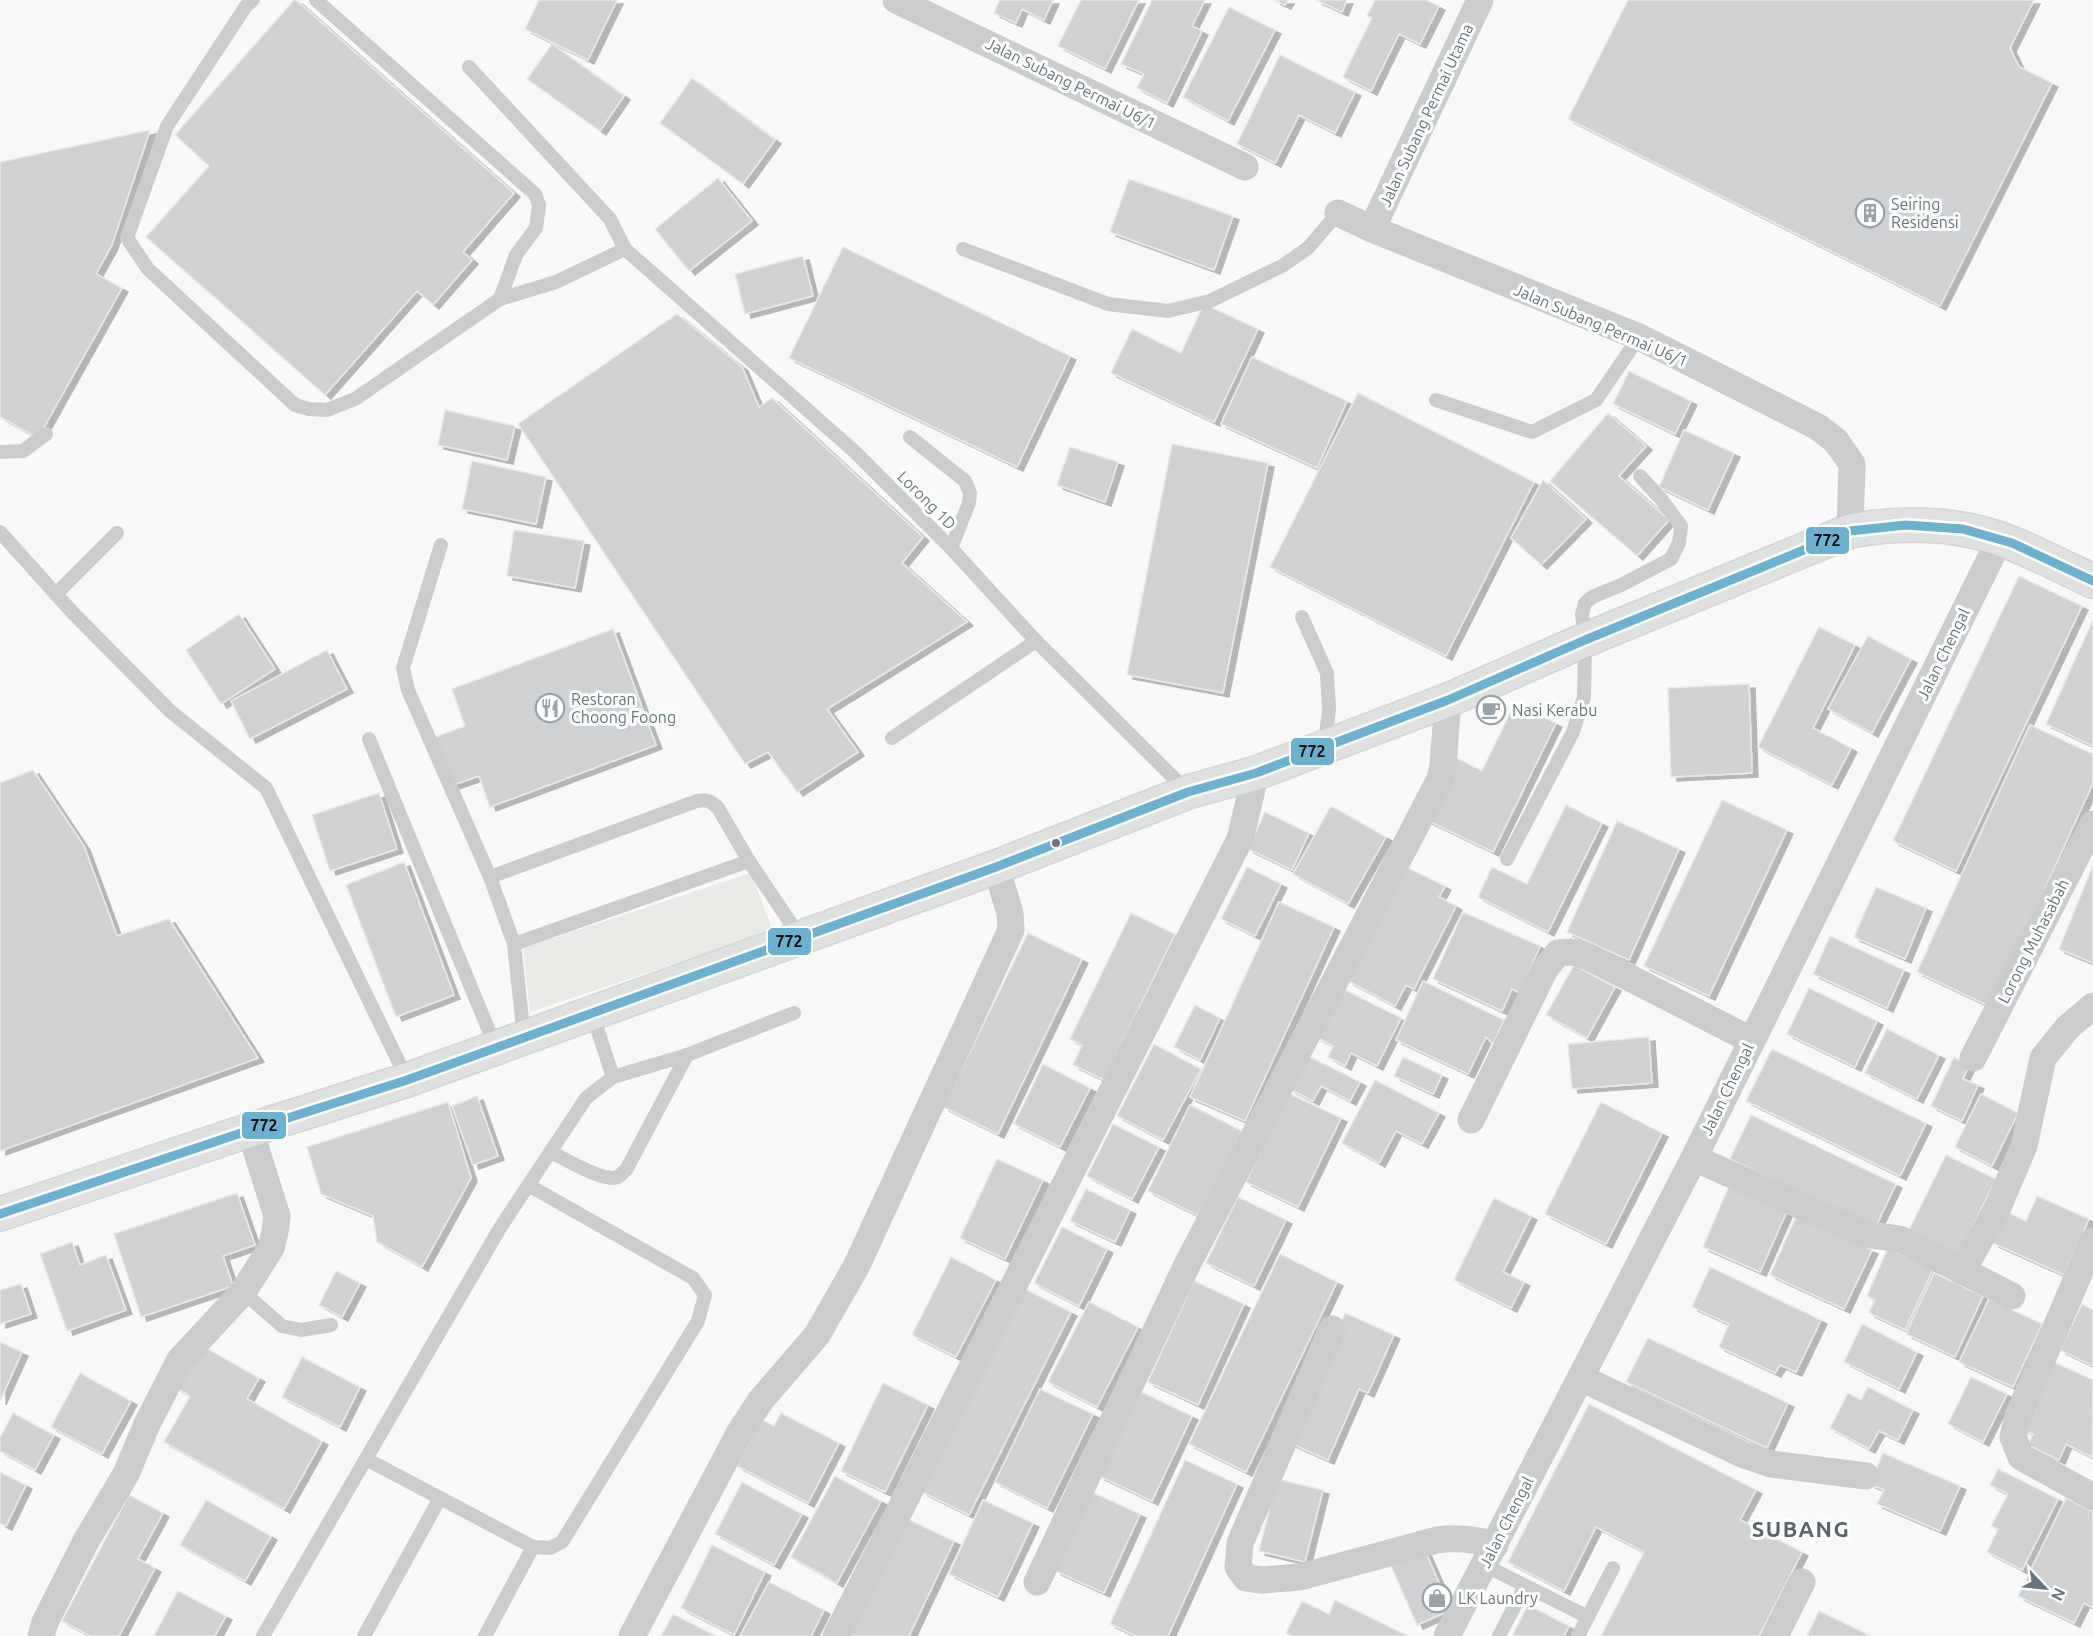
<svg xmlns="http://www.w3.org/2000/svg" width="2093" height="1636" font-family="Ubuntu,sans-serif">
  <defs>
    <filter id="shadow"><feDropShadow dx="6" dy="4" stdDeviation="0" flood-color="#0004"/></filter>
  </defs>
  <rect width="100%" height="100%" fill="#f8f8f8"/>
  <path fill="#e7eae5" d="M751 873 773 931 530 1012 523 948Z"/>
  <g fill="#cfd1d2" stroke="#e8e8e8" stroke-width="1.5" filter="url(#shadow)">
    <path d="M294 0H296L514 193 463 252 472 260 433 305 417 291 325 395 146 237 209 166 175 135Z"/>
    <path d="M539 0H617L588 60 525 29Z"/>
    <path d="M1000 0H1053L1044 20 1022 9 1016 23 994 13Z"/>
    <path d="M1081 0H1139L1105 69 1058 46Z"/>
    <path d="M1152 0H1205L1192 26 1202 31 1167 103 1137 88 1144 74 1121 64Z"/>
    <path d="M1274 0H1288L1285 5Z"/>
    <path d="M1316 0H1347L1342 12Z"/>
    <path d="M1375 0H1426L1439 6 1420 44 1399 34 1371 91 1343 77 1372 18 1367 16Z"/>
    <path d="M1628 0H2034L2010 48 2019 67 2052 83 1940 306 1568 119Z"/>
    <path d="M1229 7 1275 30 1228 121 1183 97Z"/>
    <path d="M552 44 624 96 600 131 527 79Z"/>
    <path d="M1280 55 1355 92 1335 133 1299 115 1275 163 1237 144Z"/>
    <path d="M692 78 775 140 743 184 660 123Z"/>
    <path d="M150 130 112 245 96 274 122 288 38 438 0 417V162Z"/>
    <path d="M718 178 752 221 689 271 655 229Z"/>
    <path d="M1129 179 1233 216 1214 270 1110 232Z"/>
    <path d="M843 247 1070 356 1017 467 789 358Z"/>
    <path d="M803 256 813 296 745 314 735 274Z"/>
    <path d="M1204 304 1258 329 1214 422 1111 373 1132 329 1181 353Z"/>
    <path d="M677 314 742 367 759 407 772 398 923 537 902 563 967 622 827 709 858 752 797 792 768 752 745 764 518 424Z"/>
    <path d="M1252 357 1347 401 1317 468 1221 424Z"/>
    <path d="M1629 371 1691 401 1675 434 1613 404Z"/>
    <path d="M1358 393 1534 482 1446 656 1270 567Z"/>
    <path d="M445 410 515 426 507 460 438 445Z"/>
    <path d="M1608 413 1646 446 1619 476 1669 520 1637 556 1550 481Z"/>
    <path d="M1684 430 1734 453 1708 510 1659 487Z"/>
    <path d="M1172 444 1268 463 1223 693 1127 675Z"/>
    <path d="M1070 447 1118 462 1105 502 1057 485Z"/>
    <path d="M472 461 546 477 536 524 462 509Z"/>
    <path d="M1543 480 1586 519 1541 565 1511 538Z"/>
    <path d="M514 530 584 541 575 588 507 576Z"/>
    <path d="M2019 576 2082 606 1956 871 1893 841Z"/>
    <path d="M239 614 275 669 221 704 186 650Z"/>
    <path d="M2093 620V746L2046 724Z"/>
    <path d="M1819 627 1855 645 1813 728 1851 748 1832 785 1758 747Z"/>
    <path d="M613 629 656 745 490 807 479 776 453 785 433 738 465 726 452 689Z"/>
    <path d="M1868 636 1911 659 1872 733 1828 709Z"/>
    <path d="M327 650 347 689 250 739 231 701Z"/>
    <path d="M1749 684 1752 773 1671 777 1668 688Z"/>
    <path d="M1515 703 1556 723 1493 852 1424 819 1455 757 1482 771Z"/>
    <path d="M2030 725 2093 754V783L1991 1007 1917 972Z"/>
    <path d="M33 770 84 846 117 936 169 919 258 1058 0 1151V783Z"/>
    <path d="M379 793 397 849 330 871 312 815Z"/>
    <path d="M1722 800 1787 830 1709 996 1644 966Z"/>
    <path d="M1566 805 1602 823 1548 932 1478 897 1492 867 1527 884Z"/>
    <path d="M1331 806 1386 837 1348 904 1293 874Z"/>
    <path d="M1265 812 1309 833 1292 870 1248 849Z"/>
    <path d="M1617 821 1679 849 1629 960 1567 932Z"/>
    <path d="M404 862 454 995 396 1017 346 885Z"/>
    <path d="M2093 865V963L2059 949Z"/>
    <path d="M1247 867 1281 884 1255 936 1221 919Z"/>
    <path d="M1406 867 1445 886 1439 897 1456 906 1414 989 1406 985 1395 1006 1348 981Z"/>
    <path d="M1876 887 1926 908 1905 959 1854 937Z"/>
    <path d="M1279 902 1334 927 1245 1121 1190 1097Z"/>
    <path d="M1463 912 1540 946 1520 993 1512 989 1502 1011 1433 979Z"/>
    <path d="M1131 913 1175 934 1104 1080 1073 1065 1082 1045 1070 1039Z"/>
    <path d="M1028 933 1082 959 998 1134 943 1107Z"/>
    <path d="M1830 936 1904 970 1887 1008 1813 974Z"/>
    <path d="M1574 965 1615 987 1587 1038 1546 1015Z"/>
    <path d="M1423 981 1504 1020 1493 1044 1486 1037 1468 1074 1396 1040Z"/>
    <path d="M1341 988 1401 1018 1377 1066 1351 1053 1345 1066 1328 1057 1333 1046 1316 1037Z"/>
    <path d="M1809 988 1877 1021 1855 1067 1787 1034Z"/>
    <path d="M1195 1005 1220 1018 1200 1060 1174 1047Z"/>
    <path d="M1887 1029 1939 1055 1917 1099 1865 1073Z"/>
    <path d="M1649 1037 1652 1083 1572 1089 1568 1044Z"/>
    <path d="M1154 1044 1201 1069 1163 1140 1117 1116Z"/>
    <path d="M1772 1049 1926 1123 1900 1176 1746 1101Z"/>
    <path d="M1306 1055 1360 1082 1350 1101 1321 1086 1313 1101 1289 1089Z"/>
    <path d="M1403 1057 1442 1075 1433 1094 1394 1076Z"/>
    <path d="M1954 1057 1969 1065 1963 1079 1978 1085 1962 1121 1931 1106Z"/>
    <path d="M1043 1064 1090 1088 1060 1147 1014 1124Z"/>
    <path d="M1375 1080 1439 1113 1422 1144 1396 1131 1379 1163 1342 1143Z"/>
    <path d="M1288 1093 1341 1118 1298 1207 1246 1182Z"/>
    <path d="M1981 1094 2018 1113 1992 1166 1955 1147Z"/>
    <path d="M477 1096 498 1156 473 1165 452 1106Z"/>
    <path d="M448 1102 471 1178 422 1267 377 1242 373 1216 321 1194 307 1147Z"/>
    <path d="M1601 1102 1662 1133 1606 1244 1545 1214Z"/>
    <path d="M1190 1105 1242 1131 1199 1216 1148 1191Z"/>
    <path d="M1751 1115 1896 1184 1875 1228 1730 1159Z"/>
    <path d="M1113 1124 1159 1147 1132 1199 1087 1176Z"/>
    <path d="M1946 1155 1996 1179 1958 1255 1909 1230Z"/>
    <path d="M997 1159 1043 1180 1005 1259 960 1238Z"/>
    <path d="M1729 1186 1787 1211 1760 1272 1703 1247Z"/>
    <path d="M1086 1189 1130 1210 1115 1242 1070 1221Z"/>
    <path d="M237 1193 255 1245 223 1256 233 1286 141 1317 114 1234Z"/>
    <path d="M2037 1196 2089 1219 2064 1275 1993 1243 2007 1212 2026 1221Z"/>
    <path d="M1238 1197 1286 1220 1254 1286 1206 1263Z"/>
    <path d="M1494 1198 1531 1216 1503 1272 1524 1282 1511 1308 1454 1280Z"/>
    <path d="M1797 1215 1872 1250 1844 1309 1770 1275Z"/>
    <path d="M1062 1227 1107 1249 1079 1306 1034 1283Z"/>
    <path d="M72 1242 80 1265 106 1255 126 1310 67 1331 40 1254Z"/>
    <path d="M1888 1248 1933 1269 1905 1330 1869 1313 1875 1300 1867 1296Z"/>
    <path d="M1280 1254 1337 1282 1246 1472 1189 1444Z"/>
    <path d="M951 1257 996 1280 956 1357 912 1335Z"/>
    <path d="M1710 1267 1821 1320 1796 1372 1780 1365 1775 1373 1719 1347 1729 1324 1692 1307Z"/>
    <path d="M336 1271 360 1283 342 1317 319 1305Z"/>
    <path d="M1934 1273 1983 1296 1955 1357 1906 1334Z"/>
    <path d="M1194 1281 1244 1304 1198 1405 1148 1382Z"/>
    <path d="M21 1284 31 1314 0 1324V1290Z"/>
    <path d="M1025 1289 1071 1312 969 1515 922 1492Z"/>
    <path d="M1989 1299 2042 1324 2013 1387 1959 1362Z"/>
    <path d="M1089 1302 1138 1327 1097 1407 1048 1382Z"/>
    <path d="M2082 1304 2093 1310V1366L2060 1350Z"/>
    <path d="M1345 1313 1394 1335 1368 1393 1359 1389 1328 1460 1288 1442Z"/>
    <path d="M1862 1324 1917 1352 1899 1389 1844 1362Z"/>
    <path d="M1648 1338 1788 1403 1767 1448 1626 1382Z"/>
    <path d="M0 1342 22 1352 0 1401Z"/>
    <path d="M201 1345 259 1378 247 1399 322 1441 284 1509 164 1442 190 1396 176 1388Z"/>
    <path d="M302 1357 360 1387 340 1427 282 1397Z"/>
    <path d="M2054 1362 2093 1380 2092 1457 2066 1444 2059 1460 2028 1445 2033 1434 2023 1429Z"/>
    <path d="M80 1373 131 1401 102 1454 51 1427Z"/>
    <path d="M1971 1377 2007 1394 1983 1442 1948 1424Z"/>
    <path d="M883 1383 928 1405 885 1492 841 1471Z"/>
    <path d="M1868 1387 1913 1410 1898 1440 1879 1431 1869 1449 1830 1428 1848 1393 1861 1400Z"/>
    <path d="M1040 1389 1093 1414 1047 1508 995 1482Z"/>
    <path d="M1139 1391 1192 1416 1152 1501 1099 1476Z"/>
    <path d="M1589 1404 1756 1490 1740 1520 1802 1552 1759 1636H1601L1644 1552 1596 1527 1564 1591 1508 1562Z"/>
    <path d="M13 1413 54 1435 35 1470 0 1451V1438Z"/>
    <path d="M781 1413 839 1443 808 1503 737 1466 761 1419 774 1426Z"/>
    <path d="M1883 1453 1960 1486 1940 1531 1877 1504 1884 1490 1870 1484Z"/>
    <path d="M1185 1460 1237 1484 1168 1636H1136L1110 1624Z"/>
    <path d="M1998 1469 2058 1499 2022 1570 1987 1552 1998 1529 1991 1526 2008 1494 1990 1485Z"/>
    <path d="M0 1472 26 1485 6 1526 0 1523Z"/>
    <path d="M835 1476 881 1501 837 1583 791 1557Z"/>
    <path d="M1277 1479 1323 1490 1305 1562 1259 1551Z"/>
    <path d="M742 1482 802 1514 774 1565 715 1534Z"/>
    <path d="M1092 1492 1140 1514 1104 1593 1055 1571Z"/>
    <path d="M129 1495 163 1513 138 1559 155 1568 119 1636H90L62 1621Z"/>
    <path d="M2066 1498 2093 1512V1608L2084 1603 2074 1623 2018 1596Z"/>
    <path d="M206 1500 271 1536 245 1581 180 1545Z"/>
    <path d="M983 1500 1033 1523 998 1597 949 1574Z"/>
    <path d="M903 1517 954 1541 909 1636H847Z"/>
    <path d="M712 1545 765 1572 734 1635 681 1608Z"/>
    <path d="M1425 1551 1451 1610 1417 1625 1391 1566Z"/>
    <path d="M769 1582 824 1610 811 1636H740Z"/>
    <path d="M178 1591 226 1616 215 1636H154Z"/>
    <path d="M1335 1600 1408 1636H1292L1286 1633 1302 1601 1329 1614Z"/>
    <path d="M1528 1605 1569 1626 1564 1636H1512Z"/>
    <path d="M1819 1611 1871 1636H1807Z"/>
    <path d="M673 1614 716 1636H661Z"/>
  </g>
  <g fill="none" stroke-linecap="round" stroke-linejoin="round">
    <g stroke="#d4d5d6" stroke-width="36">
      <path id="secondary" d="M0 1214 250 1130 407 1080 996 867 1188 792 1256 773 1448 700 1585 640 1850 531C1898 522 1953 522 2000 539 2032 550 2062 567 2093 581"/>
    </g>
    <g stroke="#cbcccd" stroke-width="14">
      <path d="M253 0 246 6 167 126 127 238 148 269 295 405 309 409 327 410 355 399 500 299 516 255 536 228 539 205 535 194 316 0"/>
      <path d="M469 67 610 219 625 249 854 451 951 548 1036 641 1188 792"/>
      <path d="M963 249 1108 304 1168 311 1210 301 1282 266 1308 248 1338 213"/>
      <path d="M500 299 556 282 625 249"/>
      <path d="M1436 400 1532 432 1596 400 1639 337"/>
      <path d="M910 437 965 481 970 493 969 503 951 548"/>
      <path d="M0 452 23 451 46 434"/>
      <path d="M0 532 73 613 170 711 266 788 407 1079"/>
      <path d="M441 545 403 668 408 690 490 877 514 944 524 1038"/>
      <path d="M56 594 117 533"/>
      <path d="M1302 617 1327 673 1329 709 1325 744"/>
      <path d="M892 738 1036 641"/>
      <path d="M369 739 496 1048"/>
      <path d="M1507 859 1573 732 1584 697 1585 640 1582 614 1585 603 1592 597 1621 585 1671 559 1679 543 1681 526 1661 499 1640 476"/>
      <path d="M749 861 800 937"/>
      <path d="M490 877 697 801C707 799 711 801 718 808L749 861 514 944"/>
      <path d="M592 1013 613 1077"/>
      <path d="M551 1152C565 1159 604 1183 618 1177 621 1175 623 1172 626 1170L687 1055"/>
      <path d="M243 1292 282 1326 301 1330 331 1325"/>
      <path d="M366 1459 533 1547 550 1548 562 1542 698 1321 705 1295 693 1278 528 1185"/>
      <path d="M1484 1565 1588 1617"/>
      <path d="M263 1636 500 1228 586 1098 613 1077 687 1055 794 1013"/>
      <path d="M364 1636 440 1498"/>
      <path d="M485 1636 533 1547"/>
      <path d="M1499 1636 1525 1586"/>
      <path d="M1578 1636 1613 1568"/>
    </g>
    <g stroke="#cbcccd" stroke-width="27">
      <path d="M896 0 1245 167"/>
      <path d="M1338 213 1372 229 1639 337 1818 427 1836 441 1852 464 1850 531"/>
      <path d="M1372 229 1480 0"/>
      <path d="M1973 1058 2093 824"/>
      <path d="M1471 1120 1545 969 1558 953 1572 952 1589 957 1751 1040"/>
      <path d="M1694 1158 1864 1234 1900 1239 2012 1296"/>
      <path d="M2093 1241 2018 1416 2013 1437 2021 1457 2093 1497"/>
      <path d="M1962 1272 1998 1207 2024 1146 2043 1058 2068 1027 2093 1006"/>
      <path d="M1332 1329 1240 1543 1238 1567 1246 1578 1262 1580 1300 1577 1437 1540C1458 1537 1475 1539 1495 1545"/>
      <path d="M1581 1378 1744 1455 1771 1464 1866 1476"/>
      <path d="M1037 1582 1187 1265 1440 779 1443 765 1448 700"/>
      <path d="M41 1636 45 1622 86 1541 126 1474 147 1424 180 1360 243 1292 271 1248 275 1232 277 1216 250 1130"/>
      <path d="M632 1636 740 1432 761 1400 817 1335 857 1265 1011 930 1010 913 996 867"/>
      <path d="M836 1636 1240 839 1256 773"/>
      <path d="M1447 1636 1694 1158 2000 539"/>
      <path d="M1775 1636 1802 1582"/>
    </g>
    <use href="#secondary" stroke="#dfe0e0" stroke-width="33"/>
    <g stroke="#fff" stroke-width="14">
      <path id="bus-1" d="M0 1214 250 1130 407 1080 996 867 1188 792 1256 773 1448 700 1585 640 1850 531 1906 525 1963 529 2012 543 2093 581"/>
    </g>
    <use href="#bus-1" stroke="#6db1d0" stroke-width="9"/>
  </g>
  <defs>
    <g id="building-ring" transform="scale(1.5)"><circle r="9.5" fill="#fff" stroke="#98a4aa" stroke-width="1.5"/><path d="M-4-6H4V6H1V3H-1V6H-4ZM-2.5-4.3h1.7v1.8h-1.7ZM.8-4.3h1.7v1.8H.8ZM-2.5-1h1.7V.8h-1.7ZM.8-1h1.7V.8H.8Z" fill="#98a4aa"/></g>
    <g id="restaurant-ring" transform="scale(1.5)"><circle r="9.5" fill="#fff" stroke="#98a4aa" stroke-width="1.5"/><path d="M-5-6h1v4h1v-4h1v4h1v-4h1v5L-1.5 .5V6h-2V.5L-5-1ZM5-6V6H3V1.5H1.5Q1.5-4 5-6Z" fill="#98a4aa"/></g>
    <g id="cafe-ring" transform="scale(1.5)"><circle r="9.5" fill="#fff" stroke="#98a4aa" stroke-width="1.5"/><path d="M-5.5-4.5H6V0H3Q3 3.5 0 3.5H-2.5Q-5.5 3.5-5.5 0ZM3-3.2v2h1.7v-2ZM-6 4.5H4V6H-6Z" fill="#98a4aa"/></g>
    <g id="shop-ring" transform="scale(1.5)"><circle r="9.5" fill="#fff" stroke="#98a4aa" stroke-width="1.5"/><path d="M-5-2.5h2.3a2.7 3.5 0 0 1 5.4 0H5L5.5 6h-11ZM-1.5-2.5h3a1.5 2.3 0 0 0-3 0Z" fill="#98a4aa"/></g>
  </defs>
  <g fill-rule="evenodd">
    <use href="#building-ring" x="1870" y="213"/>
    <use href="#restaurant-ring" x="550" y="708"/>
    <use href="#cafe-ring" x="1491" y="710"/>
    <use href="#shop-ring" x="1437" y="1598"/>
  </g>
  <circle fill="#657680" stroke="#fff" stroke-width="2" cx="1056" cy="843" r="5"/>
  <g text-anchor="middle" stroke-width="6" stroke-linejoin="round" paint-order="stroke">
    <g font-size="16" fill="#657680" stroke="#fff">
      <text transform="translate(1071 83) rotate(26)" y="6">Jalan Subang Permai U6/1</text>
      <text transform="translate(1426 115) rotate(-65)" y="6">Jalan Subang Permai Utama</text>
      <text transform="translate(1601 325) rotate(23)" y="6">Jalan Subang Permai U6/1</text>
      <text transform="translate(927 500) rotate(45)" y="6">Lorong 1D</text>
      <text transform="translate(1943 654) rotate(-64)" y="6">Jalan Chengal</text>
      <text transform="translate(2033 941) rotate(-63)" y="6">Lorong Muhasabah</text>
      <text transform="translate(1727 1089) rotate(-64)" y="6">Jalan Chengal</text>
      <text transform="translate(1506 1522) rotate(-63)" y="6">Jalan Chengal</text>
    </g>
    <g font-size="16" fill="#657680" stroke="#fff" text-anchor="start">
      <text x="1891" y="210">Seiring<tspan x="1891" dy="18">Residensi</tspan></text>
      <text x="571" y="705">Restoran<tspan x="571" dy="18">Choong Foong</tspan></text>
      <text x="1512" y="716">Nasi Kerabu</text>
      <text x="1458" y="1604">LK Laundry</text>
    </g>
    <g font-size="22" font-weight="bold" letter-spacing="1.5" fill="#57646c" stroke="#fff">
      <text x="1801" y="1537">SUBANG</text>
    </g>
  </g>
  <g stroke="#fff" stroke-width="2">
    <rect x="1805" y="526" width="45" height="29" rx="6" fill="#6db1d0"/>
    <rect x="1290" y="737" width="45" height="29" rx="6" fill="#6db1d0"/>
    <rect x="767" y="927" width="45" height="29" rx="6" fill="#6db1d0"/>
    <rect x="241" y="1111" width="46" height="29" rx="6" fill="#6db1d0"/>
  </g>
  <g font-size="16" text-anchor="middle" font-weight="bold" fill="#111">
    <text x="1827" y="546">772</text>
    <text x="1312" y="757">772</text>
    <text x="789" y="947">772</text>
    <text x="264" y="1131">772</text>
  </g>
  <g transform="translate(2045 1588) rotate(116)" stroke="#ffffff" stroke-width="4.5" paint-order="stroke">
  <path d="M0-4.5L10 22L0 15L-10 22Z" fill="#657680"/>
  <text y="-9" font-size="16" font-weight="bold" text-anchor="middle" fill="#657680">N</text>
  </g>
</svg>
